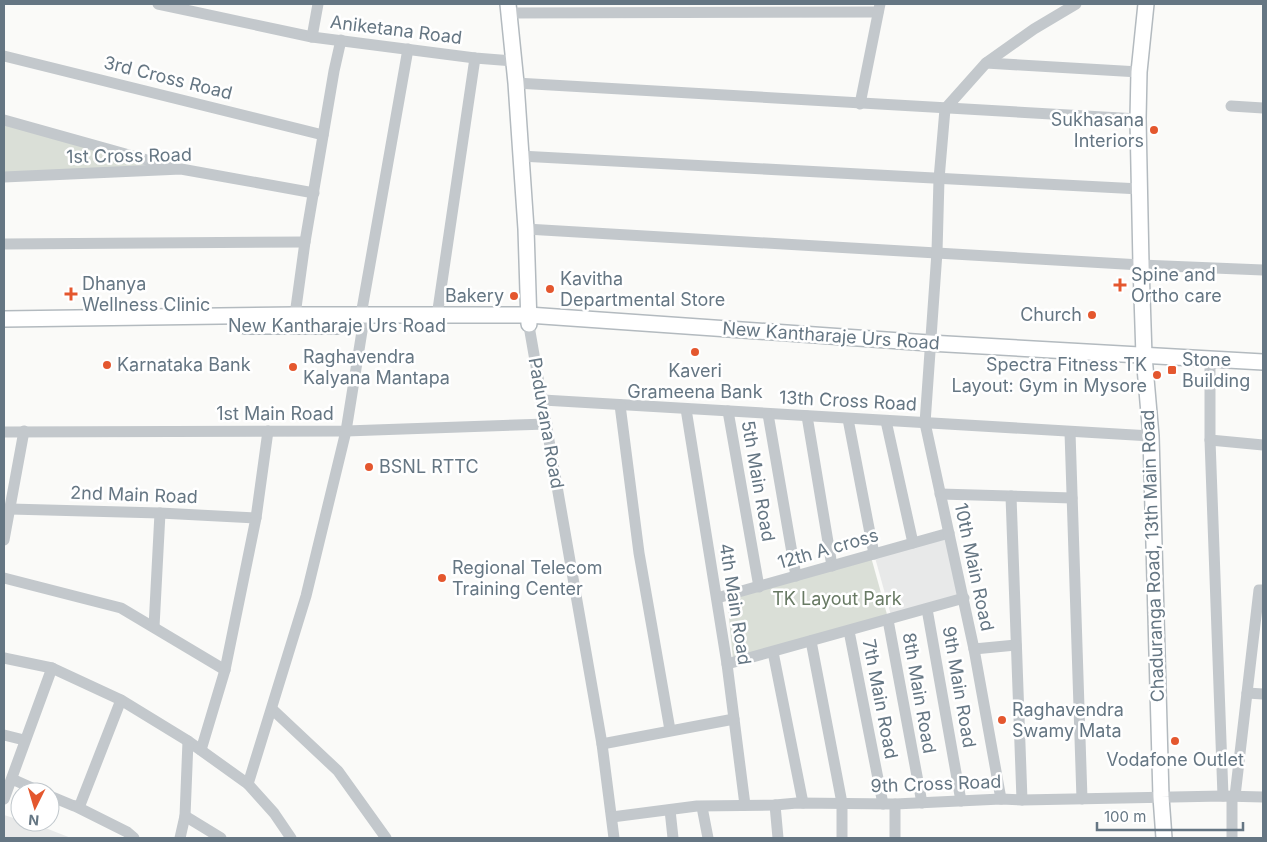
<svg xmlns="http://www.w3.org/2000/svg" width="1267" height="842" font-family="Inter,sans-serif">
  <rect width="100%" height="100%" fill="#fafaf8"/>
  <g fill="#e8e9e9">
    <path d="M949 533 964 598 892 619 874 554Z"/>
    <path d="M4 815 20 820V822H26L48 829 71 838H4Z"/>
  </g>
  <g fill="#dadfd7">
    <path d="M4 123 154 165 4 173Z"/>
    <path d="M871 557 888 618 733 660 727 597Z"/>
  </g>
  <g fill="none" stroke-linecap="round" stroke-linejoin="round">
    <g stroke="#b3babf" stroke-width="18">
      <g id="secondary">
        <path d="M508 4 516 83 526 229 529 324"/>
        <path d="M1146 4 1139 72 1138 119 1141 265 1144 356 1151 436 1161 797 1164 838"/>
        <path d="M4 319 295 315H528L929 343 1263 362"/>
        <path d="M245 326H337"/>
      </g>
    </g>
    <g stroke="#c3c8cc" stroke-width="11">
      <path d="M158 4 312 37 475 58 513 61"/>
      <path d="M509 13 878 12"/>
      <path d="M312 37 318 4"/>
      <path d="M4 56 323 135"/>
      <path d="M986 63 1139 72"/>
      <path d="M516 83 1138 119"/>
      <path d="M860 104 880 4"/>
      <path d="M1231 106 1263 108"/>
      <path d="M4 120 172 167"/>
      <path d="M520 156 1140 189"/>
      <path d="M4 177 181 169 314 193"/>
      <path d="M526 229 1141 265 1263 270"/>
      <path d="M4 244 305 242"/>
      <path d="M295 315 305 242 334 71 341 40"/>
      <path d="M437 316 475 58"/>
      <path d="M529 326 602 744 614 838"/>
      <path d="M1210 360V440L1223 796"/>
      <path d="M543 400 1151 436"/>
      <path d="M620 405 639 553 670 730"/>
      <path d="M686 409 727 664 745 805"/>
      <path d="M728 411 759 587"/>
      <path d="M768 414 796 576"/>
      <path d="M807 416 832 566"/>
      <path d="M848 419 874 554"/>
      <path d="M886 421 913 543"/>
      <path d="M4 432 346 431 547 424"/>
      <path d="M1070 432 1082 799"/>
      <path d="M1210 440 1263 445"/>
      <path d="M940 494 1072 498"/>
      <path d="M1011 496 1022 800"/>
      <path d="M10 509 160 513 256 518"/>
      <path d="M4 540 24 431"/>
      <path d="M4 578 121 608 225 670"/>
      <path d="M717 598 949 533"/>
      <path d="M927 609 961 801"/>
      <path d="M888 620 922 803"/>
      <path d="M154 627 160 513"/>
      <path d="M849 631 883 804"/>
      <path d="M811 641 842 803V838"/>
      <path d="M974 649 1016 645"/>
      <path d="M773 652 803 803"/>
      <path d="M4 658 52 668 121 700 188 741 248 784 274 813 291 838"/>
      <path d="M727 664 964 598"/>
      <path d="M1247 693 1263 694"/>
      <path d="M272 709 338 771 386 838"/>
      <path d="M4 735 24 740"/>
      <path d="M602 744 734 719"/>
      <path d="M201 750 225 670 256 518 268 431"/>
      <path d="M12 779 41 792"/>
      <path d="M248 784 306 596 346 431 363 325 361 315 408 49"/>
      <path d="M50 796 74 806 80 805 121 700"/>
      <path d="M1232 796V838"/>
      <path d="M1235 796 1259 590H1263"/>
      <path d="M4 799 52 668"/>
      <path d="M1001 799 974 649 925 423 937 252 939 179 945 109 986 63 1034 29 1076 4"/>
      <path d="M775 805 778 838"/>
      <path d="M77 807 127 832 134 838"/>
      <path d="M702 807 708 838"/>
      <path d="M670 810 673 838"/>
      <path d="M185 816 221 838"/>
      <path d="M612 817 697 806 775 805 797 803 895 804 1001 799 1022 800 1223 796 1263 797"/>
      <path d="M180 838 185 816 188 741"/>
      <path d="M895 838V804"/>
    </g>
    <use href="#secondary" stroke="#fff" stroke-width="15"/>
  </g>
  <g fill="#e4572e" stroke="#fff" stroke-width="2">
    <circle cx="1154" cy="130" r="5"/>
    <path d="M1117.5 277.5h5v5h5v5h-5v5h-5v-5h-5v-5h5z"/>
    <circle cx="550" cy="289" r="5"/>
    <path d="M68.5 286.5h5v5h5v5h-5v5h-5v-5h-5v-5h5z"/>
    <circle cx="514" cy="296" r="5"/>
    <circle cx="1092" cy="315" r="5"/>
    <circle cx="695" cy="352" r="5"/>
    <circle cx="107" cy="365" r="5"/>
    <circle cx="293" cy="367" r="5"/>
    <rect x="1167" y="365" width="10" height="10" rx="2.5"/>
    <circle cx="1157" cy="375" r="5"/>
    <circle cx="369" cy="467" r="5"/>
    <circle cx="442" cy="578" r="5"/>
    <circle cx="1002" cy="720" r="5"/>
    <circle cx="1175" cy="741" r="5"/>
  </g>
  <g text-anchor="middle" stroke-width="5" stroke-linejoin="round" paint-order="stroke">
    <g font-size="18" fill="#657683" stroke="#fff">
      <text transform="translate(396 30) rotate(7)" y="6">Aniketana Road</text>
      <text transform="translate(168 78) rotate(14)" y="6">3rd Cross Road</text>
      <text transform="translate(129 156) rotate(-1)" y="6">1st Cross Road</text>
      <text x="337" y="332">New Kantharaje Urs Road</text>
      <text transform="translate(831 336) rotate(4)" y="6">New Kantharaje Urs Road</text>
      <text transform="translate(848 401) rotate(3)" y="6">13th Cross Road</text>
      <text x="275" y="420">1st Main Road</text>
      <text transform="translate(546 423) rotate(80)" y="6">Paduvana Road</text>
      <text transform="translate(758 481) rotate(80)" y="6">5th Main Road</text>
      <text transform="translate(134 495) rotate(2)" y="6">2nd Main Road</text>
      <text transform="translate(828 549) rotate(-16)" y="6">12th A cross</text>
      <text transform="translate(1153 556) rotate(-92)" y="6">Chaduranga Road, 13th Main Road</text>
      <text transform="translate(974 567) rotate(78)" y="6">10th Main Road</text>
      <text transform="translate(735 604) rotate(81)" y="6">4th Main Road</text>
      <text transform="translate(959 687) rotate(80)" y="6">9th Main Road</text>
      <text transform="translate(919 693) rotate(80)" y="6">8th Main Road</text>
      <text transform="translate(880 699) rotate(79)" y="6">7th Main Road</text>
      <text transform="translate(936 784) rotate(-2)" y="6">9th Cross Road</text>
    </g>
    <g font-size="18" fill="#657683" stroke="#fff" text-anchor="start">
      <text x="1144" y="126" text-anchor="end">Sukhasana<tspan x="1144" dy="21">Interiors</tspan></text>
      <text x="1131" y="281">Spine and<tspan x="1131" dy="21">Ortho care</tspan></text>
      <text x="560" y="285">Kavitha<tspan x="560" dy="21">Departmental Store</tspan></text>
      <text x="82" y="290">Dhanya<tspan x="82" dy="21">Wellness Clinic</tspan></text>
      <text x="504" y="302" text-anchor="end">Bakery</text>
      <text x="1082" y="321" text-anchor="end">Church</text>
      <text x="303" y="363">Raghavendra<tspan x="303" dy="21">Kalyana Mantapa</tspan></text>
      <text x="1182" y="366">Stone<tspan x="1182" dy="21">Building</tspan></text>
      <text x="117" y="371">Karnataka Bank</text>
      <text x="1147" y="371" text-anchor="end">Spectra Fitness TK<tspan x="1147" dy="21">Layout: Gym in Mysore</tspan></text>
      <text x="695" y="377" text-anchor="middle">Kaveri<tspan x="695" dy="21">Grameena Bank</tspan></text>
      <text x="379" y="473">BSNL RTTC</text>
      <text x="452" y="574">Regional Telecom<tspan x="452" dy="21">Training Center</tspan></text>
      <text x="1012" y="716">Raghavendra<tspan x="1012" dy="21">Swamy Mata</tspan></text>
      <text x="1175" y="766" text-anchor="middle">Vodafone Outlet</text>
    </g>
    <g font-size="18" fill="#687a64" stroke="#fff">
      <text x="837" y="605">TK Layout Park</text>
    </g>
  </g>
  <rect width="1267" height="842" fill="none" stroke="#657683" stroke-width="10"/>
  <g transform="translate(35 807) rotate(185)"><circle r="24" fill="#ffffff" stroke="#c1c8cd"/>
  <path d="M0-4L9 19L0 12L-9 19Z" fill="#e4572e"/>
  <text y="-8" font-size="14" font-weight="bold" text-anchor="middle" fill="#657683">N</text>
  </g>
  <path d="M1097 822v8h146v-8" fill="none" stroke="#657683" stroke-width="2.5"/>
  <text x="1104" y="822" font-size="15" fill="#657683" stroke="#ffffff" stroke-width="4" paint-order="stroke">100 m</text>
</svg>
